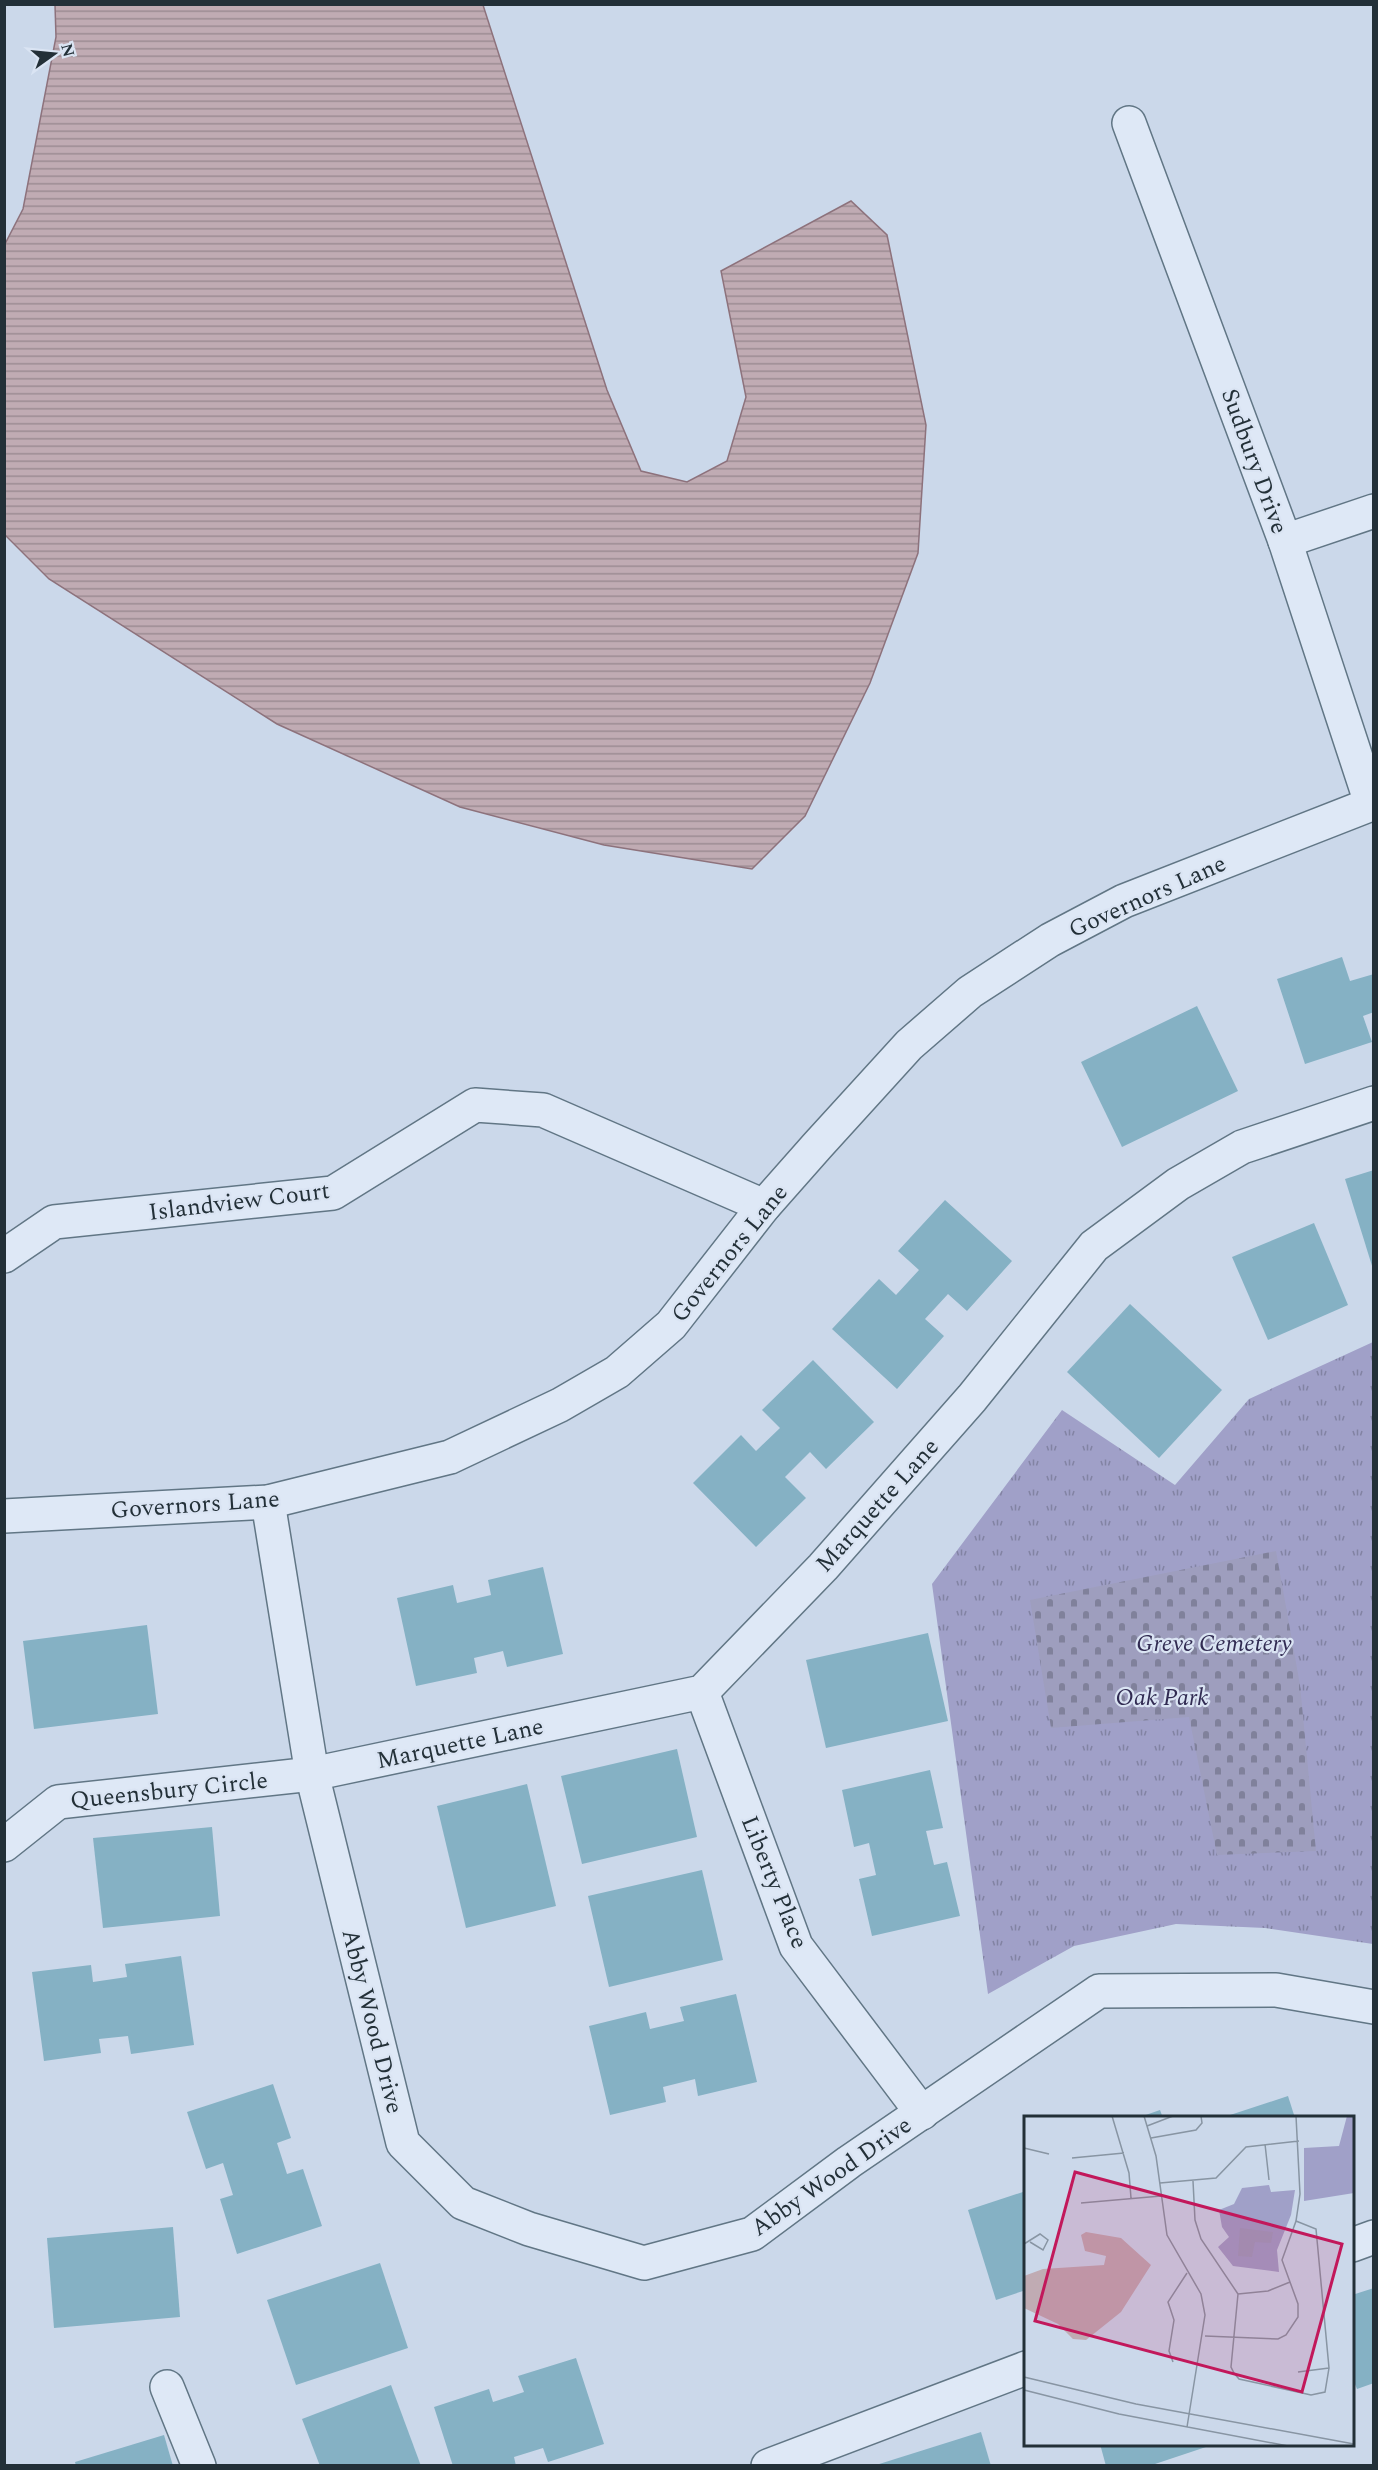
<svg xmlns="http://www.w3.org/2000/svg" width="1378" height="2470" font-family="Spectral,serif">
  <defs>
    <pattern id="grass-tufts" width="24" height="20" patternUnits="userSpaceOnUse" patternTransform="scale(1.5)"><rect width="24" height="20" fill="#a0a0c8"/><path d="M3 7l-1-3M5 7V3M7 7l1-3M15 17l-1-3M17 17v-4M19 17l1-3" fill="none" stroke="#8283a3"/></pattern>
    <pattern id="cemetery-stones" width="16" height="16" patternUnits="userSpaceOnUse" patternTransform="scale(1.5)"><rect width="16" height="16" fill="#9e9ebe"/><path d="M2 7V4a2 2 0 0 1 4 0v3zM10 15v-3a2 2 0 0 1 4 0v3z" fill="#80819b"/></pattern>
    <pattern id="water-rules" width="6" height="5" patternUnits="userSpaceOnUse" patternTransform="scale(1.5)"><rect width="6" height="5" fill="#c0abb3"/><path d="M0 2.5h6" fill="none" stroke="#9c8c93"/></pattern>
  </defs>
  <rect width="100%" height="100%" fill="#cbd8ea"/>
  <path fill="url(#grass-tufts)" d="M1373 1342V1944L1265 1928 1176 1924 1074 1946 988 1994 932 1584 1062 1410 1175 1485 1249 1399Z"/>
  <path fill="url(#cemetery-stones)" d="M1276 1551 1300 1685 1316 1851 1217 1855 1189 1717 1051 1728 1030 1600Z"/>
  <path fill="url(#water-rules)" stroke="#8d727c" stroke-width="1.5" d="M55 5H483L607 390 641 471 687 482 727 461 746 397 721 271 851 201 887 235 926 425 918 553 870 683 805 816 752 869 604 845 460 807 277 724 49 579 5 535V244L23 209 56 37Z"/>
  <g fill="#85b1c4">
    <path d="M1342 957 1350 981 1374 974V1012L1363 1016 1372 1042 1305 1064 1277 979Z"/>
    <path d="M1197 1006 1238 1091 1122 1147 1081 1062Z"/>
    <path d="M1374 1170V1269H1373L1345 1179Z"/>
    <path d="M945 1200 1012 1261 967 1311 948 1294 925 1319 944 1336 897 1389 832 1329 879 1279 896 1295 919 1270 898 1251Z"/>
    <path d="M1314 1223 1348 1305 1268 1340 1232 1257Z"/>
    <path d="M1130 1304 1222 1390 1159 1458 1067 1372Z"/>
    <path d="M813 1360 874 1422 826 1469 810 1452 785 1477 806 1498 756 1547 693 1483 741 1435 756 1451 780 1428 762 1410Z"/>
    <path d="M543 1567 563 1654 507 1667 503 1651 474 1658 477 1673 416 1686 397 1598 453 1585 457 1603 491 1595 488 1580Z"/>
    <path d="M147 1625 158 1714 34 1729 23 1641Z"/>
    <path d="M928 1633 948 1721 826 1748 806 1660Z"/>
    <path d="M677 1749 697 1837 582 1864 561 1776Z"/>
    <path d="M930 1770 943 1828 926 1831 934 1865 947 1862 960 1916 872 1936 859 1879 876 1875 869 1843 854 1847 842 1790Z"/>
    <path d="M527 1784 556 1906 466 1928 437 1806Z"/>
    <path d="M212 1827 220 1916 103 1928 93 1838Z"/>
    <path d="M702 1870 723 1960 609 1987 588 1896Z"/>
    <path d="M181 1956 194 2045 131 2054 128 2036 99 2039 101 2053 44 2061 32 1972 91 1965 93 1982 127 1977 125 1964Z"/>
    <path d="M736 1994 757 2082 698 2096 695 2079 663 2087 666 2102 610 2115 589 2026 646 2012 650 2029 684 2021 680 2007Z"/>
    <path d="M273 2084 291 2138 277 2143 287 2174 303 2169 322 2226 237 2254 220 2199 233 2195 223 2163 206 2169 187 2112Z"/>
    <path d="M1288 2096 1295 2118H1224V2117Z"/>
    <path d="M1160 2110 1163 2118H1140V2117Z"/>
    <path d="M1026 2191V2290L996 2300 968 2210Z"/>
    <path d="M173 2227 180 2317 54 2328 47 2238Z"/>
    <path d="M380 2263 408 2348 296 2385 267 2300Z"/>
    <path d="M1374 2288V2383L1357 2389 1352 2377V2295Z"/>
    <path d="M576 2358 604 2444 548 2462 543 2448 514 2457 516 2466H453L434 2407 489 2389 493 2402 524 2392 518 2376Z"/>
    <path d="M391 2385 421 2466H320L302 2419Z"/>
    <path d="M981 2432 991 2466H876V2465Z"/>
    <path d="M164 2435 173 2466H76L75 2462Z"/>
    <path d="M1100 2444H1212V2445L1149 2466H1106Z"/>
  </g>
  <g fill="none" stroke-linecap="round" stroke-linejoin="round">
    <g stroke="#617685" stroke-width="36">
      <g id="street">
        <path d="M1129 123 1285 541 1371 803"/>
        <path d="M1285 541 1374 511"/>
        <path d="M4 1256 54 1222 333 1193 475 1105 543 1110 764 1206"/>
        <path d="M268 1502 312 1774 403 2143 463 2203 529 2229 644 2263 752 2234 849 2162 1099 1991 1276 1990 1374 2007"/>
        <path d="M4 1516 268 1502 450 1457 560 1405 617 1372 671 1325 764 1206 817 1146 909 1045 970 992 1050 940 1124 901 1374 803"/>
        <path d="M702 1692 796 1946 922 2113"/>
        <path d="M4 1845 58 1802 312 1774 702 1692 823 1567 972 1398 1094 1246 1178 1184 1242 1147 1374 1103"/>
        <path d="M1352 2245 1374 2237"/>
        <path d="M167 2387 199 2466"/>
        <path d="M768 2466 1026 2368"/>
      </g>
    </g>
    <use href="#street" stroke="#dee8f6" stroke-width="33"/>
  </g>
  <g text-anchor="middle" stroke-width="4.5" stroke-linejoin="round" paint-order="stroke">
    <g font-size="24" fill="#233038" stroke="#dae4f3">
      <text transform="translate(1255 461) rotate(70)" y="8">Sudbury Drive</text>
      <text transform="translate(1147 896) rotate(-24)" y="8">Governors Lane</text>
      <text transform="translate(239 1201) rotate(-7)" y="8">Islandview Court</text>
      <text transform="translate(729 1253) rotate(-51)" y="8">Governors Lane</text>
      <text transform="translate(195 1504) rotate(-4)" y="8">Governors Lane</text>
      <text transform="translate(877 1505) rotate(-48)" y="8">Marquette Lane</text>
      <text transform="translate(460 1743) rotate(-12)" y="8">Marquette Lane</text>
      <text transform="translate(169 1790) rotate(-6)" y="8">Queensbury Circle</text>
      <text transform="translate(775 1882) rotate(68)" y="8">Liberty Place</text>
      <text transform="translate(373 2021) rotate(76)" y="8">Abby Wood Drive</text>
      <text transform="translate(831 2176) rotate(-35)" y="8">Abby Wood Drive</text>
    </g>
    <g font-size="24" font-style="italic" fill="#312b52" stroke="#dae4f3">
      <text x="1214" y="1651">Greve Cemetery</text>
      <text x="1162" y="1705">Oak Park</text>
    </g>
  </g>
  <g transform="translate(1024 2116)">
    <rect width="330" height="330" fill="#cbd8ea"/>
    <path d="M323 0H330V77L280 85V32L315 30ZM245 69 247 76 271 74 267 99 253 134 255 156 209 150 194 131 205 121 198 111 195 94 210 88 218 72Z" fill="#a0a0c8"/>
    <path d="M216 112 249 116 247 127 231 126 228 141 214 140Z" fill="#9e9ebe"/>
    <path d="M62 116 97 122 127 149 97 196 62 224 49 223 34 208 0 192V160L19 153 80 149 82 140 61 135 57 119Z" fill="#c0abb3"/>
    <path fill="none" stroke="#8895a3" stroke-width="1.5" d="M88 0 105 57 107 82M120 0 132 40 143 119 177 178 181 199 163 311M123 10 149 0M127 22 172 14 178 7 177 0M241 28 245 64M0 32 25 38M48 42 100 37M169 65 171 104 177 123 214 178 207 251 210 257 215 263 287 279 301 276 305 252 292 113 272 105M136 67 192 62 222 31 275 25M57 87 137 80M0 128 16 118 24 124 19 134 6 126M214 178 244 175 266 166M181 220 254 223 262 219 274 201V188L258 144 272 105 276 78 272 0M149 246 145 235 150 204 144 186 163 157M274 256 305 252M0 261 112 288 330 328M0 274 95 298 264 330"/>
    <path fill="#c2185b" fill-opacity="0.15" stroke="#c2185b" stroke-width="3" d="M51 56 318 128 278 276 11 205Z"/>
    <rect width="330" height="330" fill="none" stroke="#233038" stroke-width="3"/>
  </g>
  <rect width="1378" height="2470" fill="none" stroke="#233038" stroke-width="12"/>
  <g transform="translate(54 54) rotate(75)" stroke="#dae4f3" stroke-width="4.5" paint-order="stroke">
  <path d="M0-4.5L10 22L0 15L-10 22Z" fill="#233038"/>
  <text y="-9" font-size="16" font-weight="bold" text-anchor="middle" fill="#233038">N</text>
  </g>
</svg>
